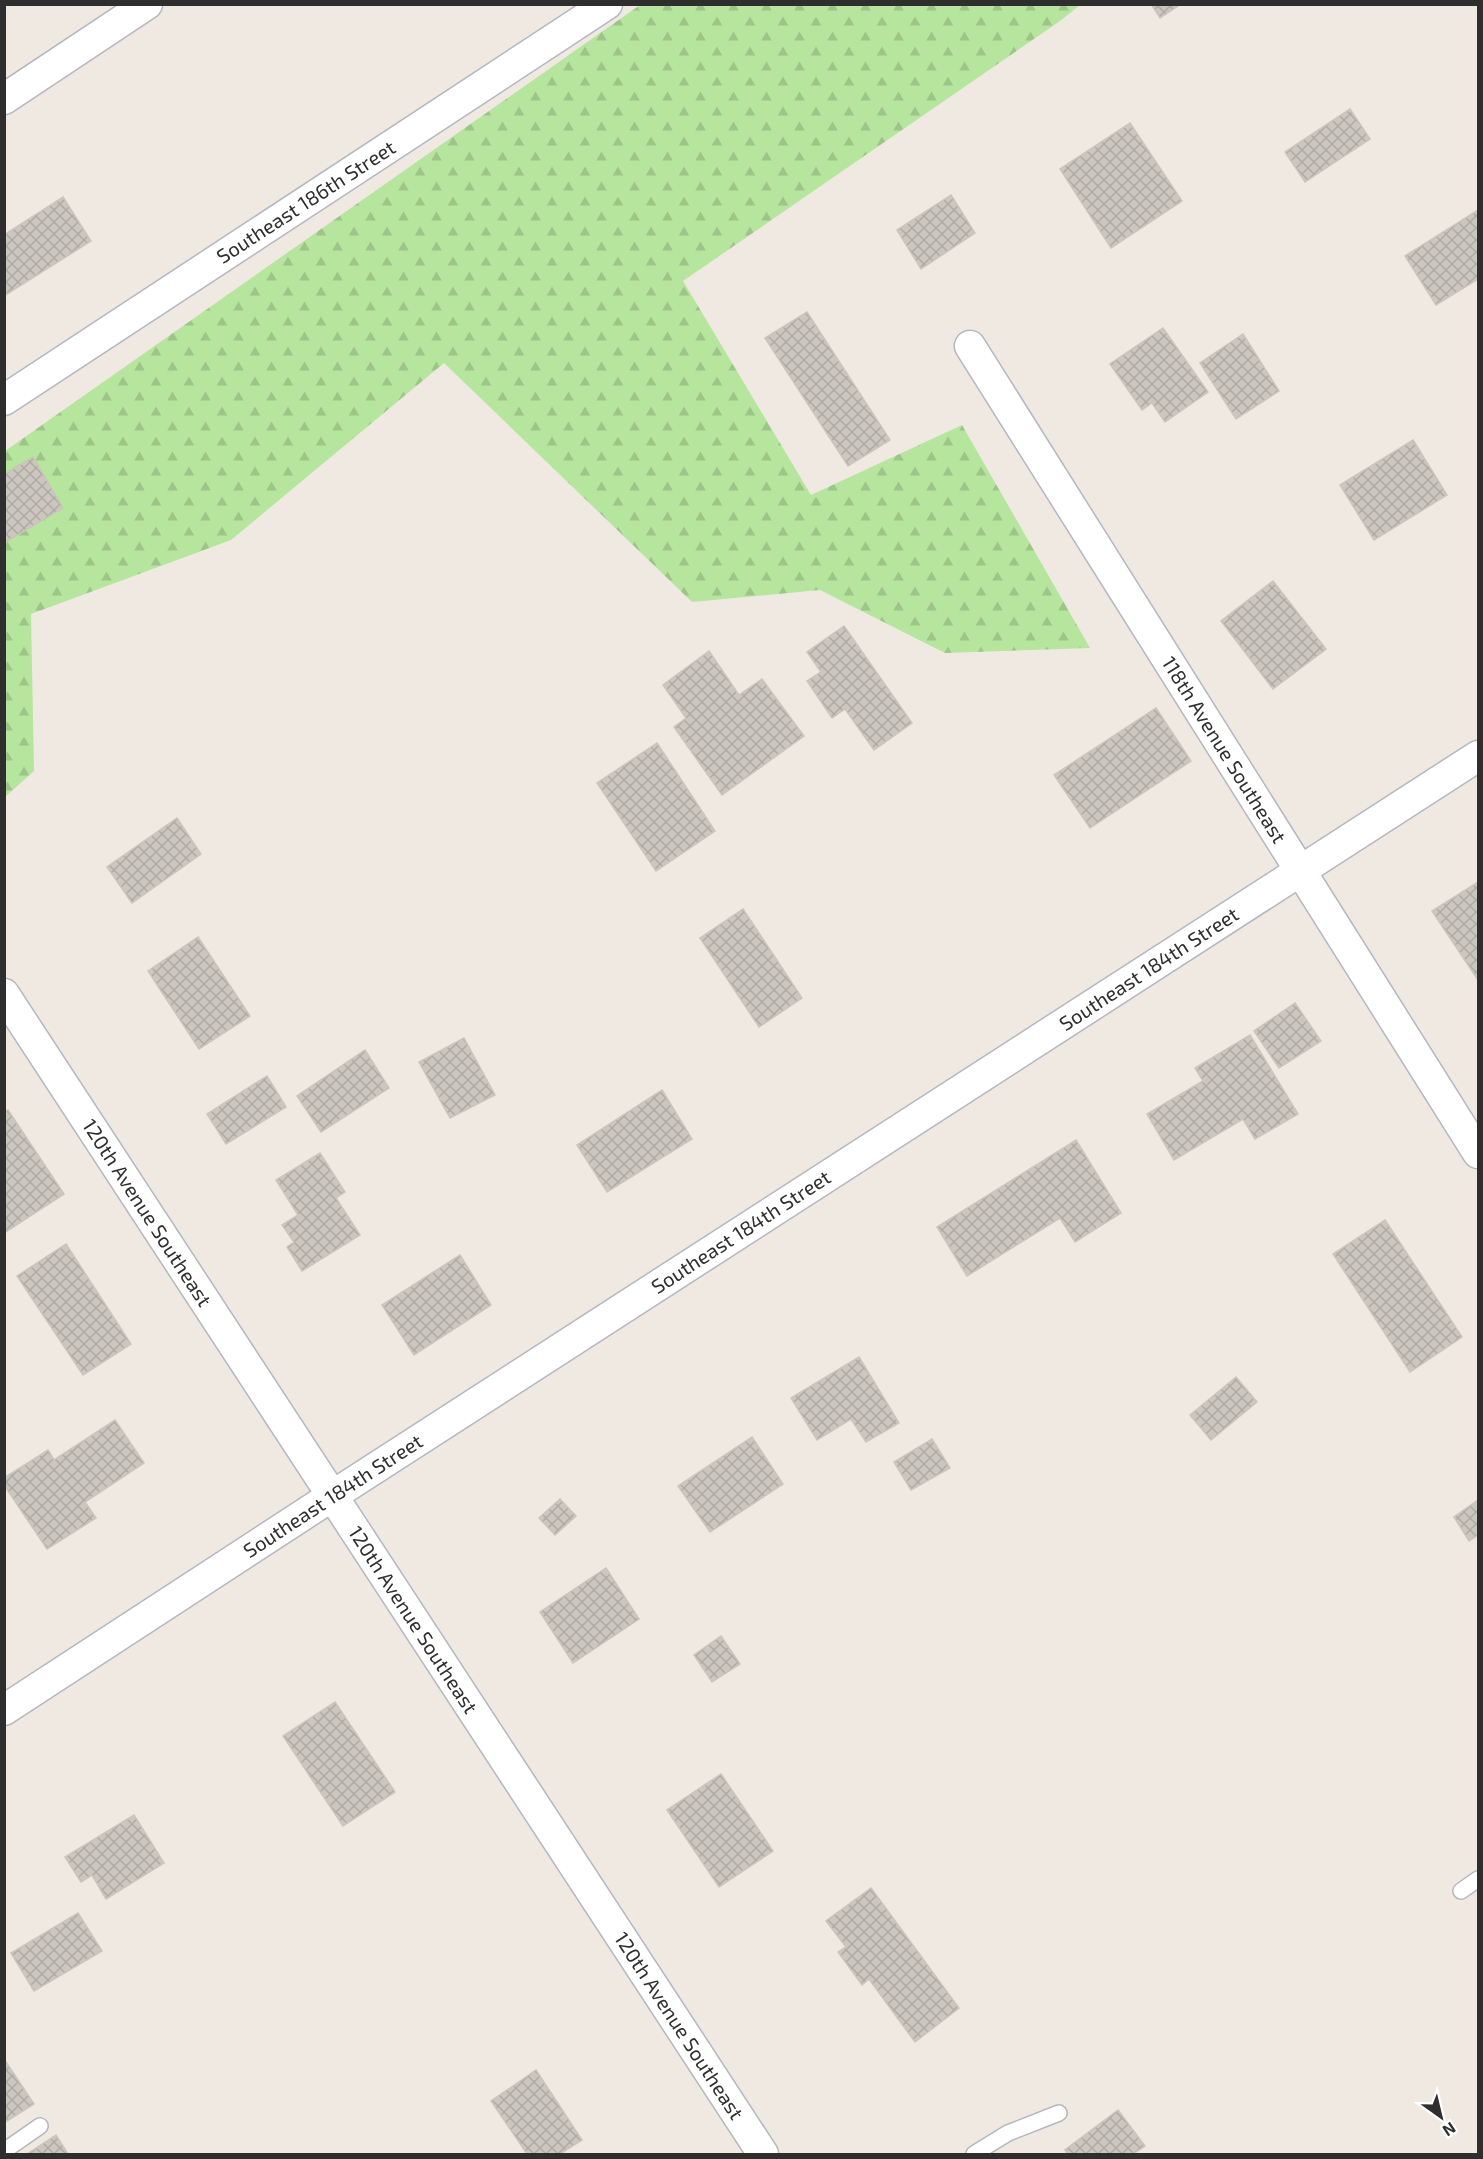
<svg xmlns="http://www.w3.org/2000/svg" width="1483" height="2159" font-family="'Exo 2',sans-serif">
  <defs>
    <pattern id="forest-firs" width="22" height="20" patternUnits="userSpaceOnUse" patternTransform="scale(1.5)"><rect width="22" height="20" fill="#b6e59e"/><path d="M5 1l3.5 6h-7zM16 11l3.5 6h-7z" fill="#9dc588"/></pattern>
    <pattern id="building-cross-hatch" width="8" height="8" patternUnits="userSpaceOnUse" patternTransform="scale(1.5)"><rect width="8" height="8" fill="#cbc7bf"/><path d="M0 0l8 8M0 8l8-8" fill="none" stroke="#afaba4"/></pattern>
  </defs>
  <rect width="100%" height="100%" fill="#efe9e1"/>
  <path fill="url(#forest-firs)" d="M640 5H1080L1060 21 683 281 811 495 962 425 1090 648 945 653 820 590 692 602 444 363 231 540 31 614 34 771 5 797V451Z"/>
  <g fill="url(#building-cross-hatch)" stroke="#cbc5ba" stroke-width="1.5">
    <path d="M1151 4H1181L1160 18Z"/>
    <path d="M1350 109 1370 139 1305 182 1285 152Z"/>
    <path d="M1130 123 1182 201 1111 248 1060 169Z"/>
    <path d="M951 195 975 233 921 269 897 230Z"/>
    <path d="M63 197 91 241 4 296V235Z"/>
    <path d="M1478 210V279L1436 305 1405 256Z"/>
    <path d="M807 312 890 440 848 466 765 338Z"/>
    <path d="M1163 328 1208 392 1165 422 1152 403 1142 410 1110 364Z"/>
    <path d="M1243 334 1279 391 1236 419 1200 363Z"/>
    <path d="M1413 440 1447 495 1374 540 1340 485Z"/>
    <path d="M33 457 63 508 4 543V474Z"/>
    <path d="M1273 581 1326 649 1273 689 1221 621Z"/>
    <path d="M844 626 912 723 874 750 845 709 832 718 807 681 821 672 807 652Z"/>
    <path d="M709 651 739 695 762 679 804 736 722 795 674 727 686 718 663 685Z"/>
    <path d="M1156 708 1191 761 1090 828 1054 775Z"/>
    <path d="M657 743 715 831 656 871 597 783Z"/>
    <path d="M177 818 201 854 132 903 107 867Z"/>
    <path d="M1478 882V980L1432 911Z"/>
    <path d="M743 909 802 998 759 1027 700 938Z"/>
    <path d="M198 937 250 1016 199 1049 148 971Z"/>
    <path d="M1295 1003 1321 1041 1279 1068 1254 1031Z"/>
    <path d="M1250 1035 1298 1114 1255 1139 1243 1119 1174 1160 1147 1114 1203 1081 1195 1068Z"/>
    <path d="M464 1038 495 1095 450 1118 419 1062Z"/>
    <path d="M365 1050 389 1088 321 1132 297 1096Z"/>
    <path d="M267 1076 286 1107 226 1144 207 1114Z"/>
    <path d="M662 1090 692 1139 607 1192 577 1145Z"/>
    <path d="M8 1110 64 1194 4 1233V1112Z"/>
    <path d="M1076 1140 1121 1213 1075 1242 1060 1218 967 1276 937 1227Z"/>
    <path d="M320 1153 345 1192 336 1198 360 1235 302 1271 287 1247 294 1242 282 1225 298 1215 276 1180Z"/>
    <path d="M1385 1220 1462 1337 1410 1372 1333 1254Z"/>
    <path d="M66 1244 131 1344 83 1375 17 1276Z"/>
    <path d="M460 1255 491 1305 414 1355 382 1305Z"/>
    <path d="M859 1357 899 1423 866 1442 851 1419 817 1440 791 1398Z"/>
    <path d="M1236 1377 1257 1402 1211 1440 1190 1415Z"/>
    <path d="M115 1420 144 1463 85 1502 96 1518 47 1549 4 1485V1478L48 1450 54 1460Z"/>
    <path d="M752 1437 783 1484 710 1532 678 1486Z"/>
    <path d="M932 1439 950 1468 911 1490 894 1462Z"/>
    <path d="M560 1499 576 1516 555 1535 539 1518Z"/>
    <path d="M1478 1500V1535L1469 1541 1454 1517Z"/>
    <path d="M606 1568 639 1619 573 1663 540 1612Z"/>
    <path d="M721 1636 740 1664 712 1682 694 1655Z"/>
    <path d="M335 1702 395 1792 343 1826 283 1736Z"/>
    <path d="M721 1774 773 1851 719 1887 667 1810Z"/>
    <path d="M134 1815 164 1863 106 1899 92 1875 81 1882 65 1857Z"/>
    <path d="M871 1888 959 2008 915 2042 869 1979 862 1985 838 1952 846 1947 826 1921Z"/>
    <path d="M78 1913 102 1951 34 1991 11 1953Z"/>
    <path d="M4 2059 34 2104 4 2123Z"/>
    <path d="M536 2070 582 2140 560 2154H527L491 2101Z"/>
    <path d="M1118 2110 1145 2146 1133 2154H1068L1065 2150Z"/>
    <path d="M56 2135 68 2154H27Z"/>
  </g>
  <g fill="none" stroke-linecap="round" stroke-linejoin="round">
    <g stroke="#b4b7c1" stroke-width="18">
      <g id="lane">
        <path d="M1461 1891 1478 1879"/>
        <path d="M4 2151 40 2126"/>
        <path d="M974 2154 1008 2133 1059 2113"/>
      </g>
    </g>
    <g stroke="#b4b7c1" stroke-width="33">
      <g id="street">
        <path d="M4 99 147 4"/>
        <path d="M970 346 1478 1153"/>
        <path d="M4 400 607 4"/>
        <path d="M4 994 763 2154"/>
        <path d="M4 1710 332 1496 1478 756"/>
      </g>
    </g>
    <use href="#lane" stroke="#fff" stroke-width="15"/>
    <use href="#street" stroke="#fff" stroke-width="30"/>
  </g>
  <g text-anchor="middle" stroke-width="4.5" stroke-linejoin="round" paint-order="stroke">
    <g font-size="20" fill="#2e2e2e" stroke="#fff">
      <text transform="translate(306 202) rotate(-33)" y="7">Southeast 186th Street</text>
      <text transform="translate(1224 750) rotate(58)" y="7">118th Avenue Southeast</text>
      <text transform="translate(1149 969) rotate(-33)" y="7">Southeast 184th Street</text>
      <text transform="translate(147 1213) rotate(57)" y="7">120th Avenue Southeast</text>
      <text transform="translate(741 1232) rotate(-33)" y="7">Southeast 184th Street</text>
      <text transform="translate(333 1496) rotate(-33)" y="7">Southeast 184th Street</text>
      <text transform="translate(413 1620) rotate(57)" y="7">120th Avenue Southeast</text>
      <text transform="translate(679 2026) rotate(57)" y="7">120th Avenue Southeast</text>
    </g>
  </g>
  <rect width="1483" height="2159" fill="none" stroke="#2e2e2e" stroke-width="12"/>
  <g transform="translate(1441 2117) rotate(146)" stroke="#ffffff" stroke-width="4.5" paint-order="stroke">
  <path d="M0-4.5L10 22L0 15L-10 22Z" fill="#2e2e2e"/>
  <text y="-9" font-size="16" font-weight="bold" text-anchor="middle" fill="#2e2e2e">N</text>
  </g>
</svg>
